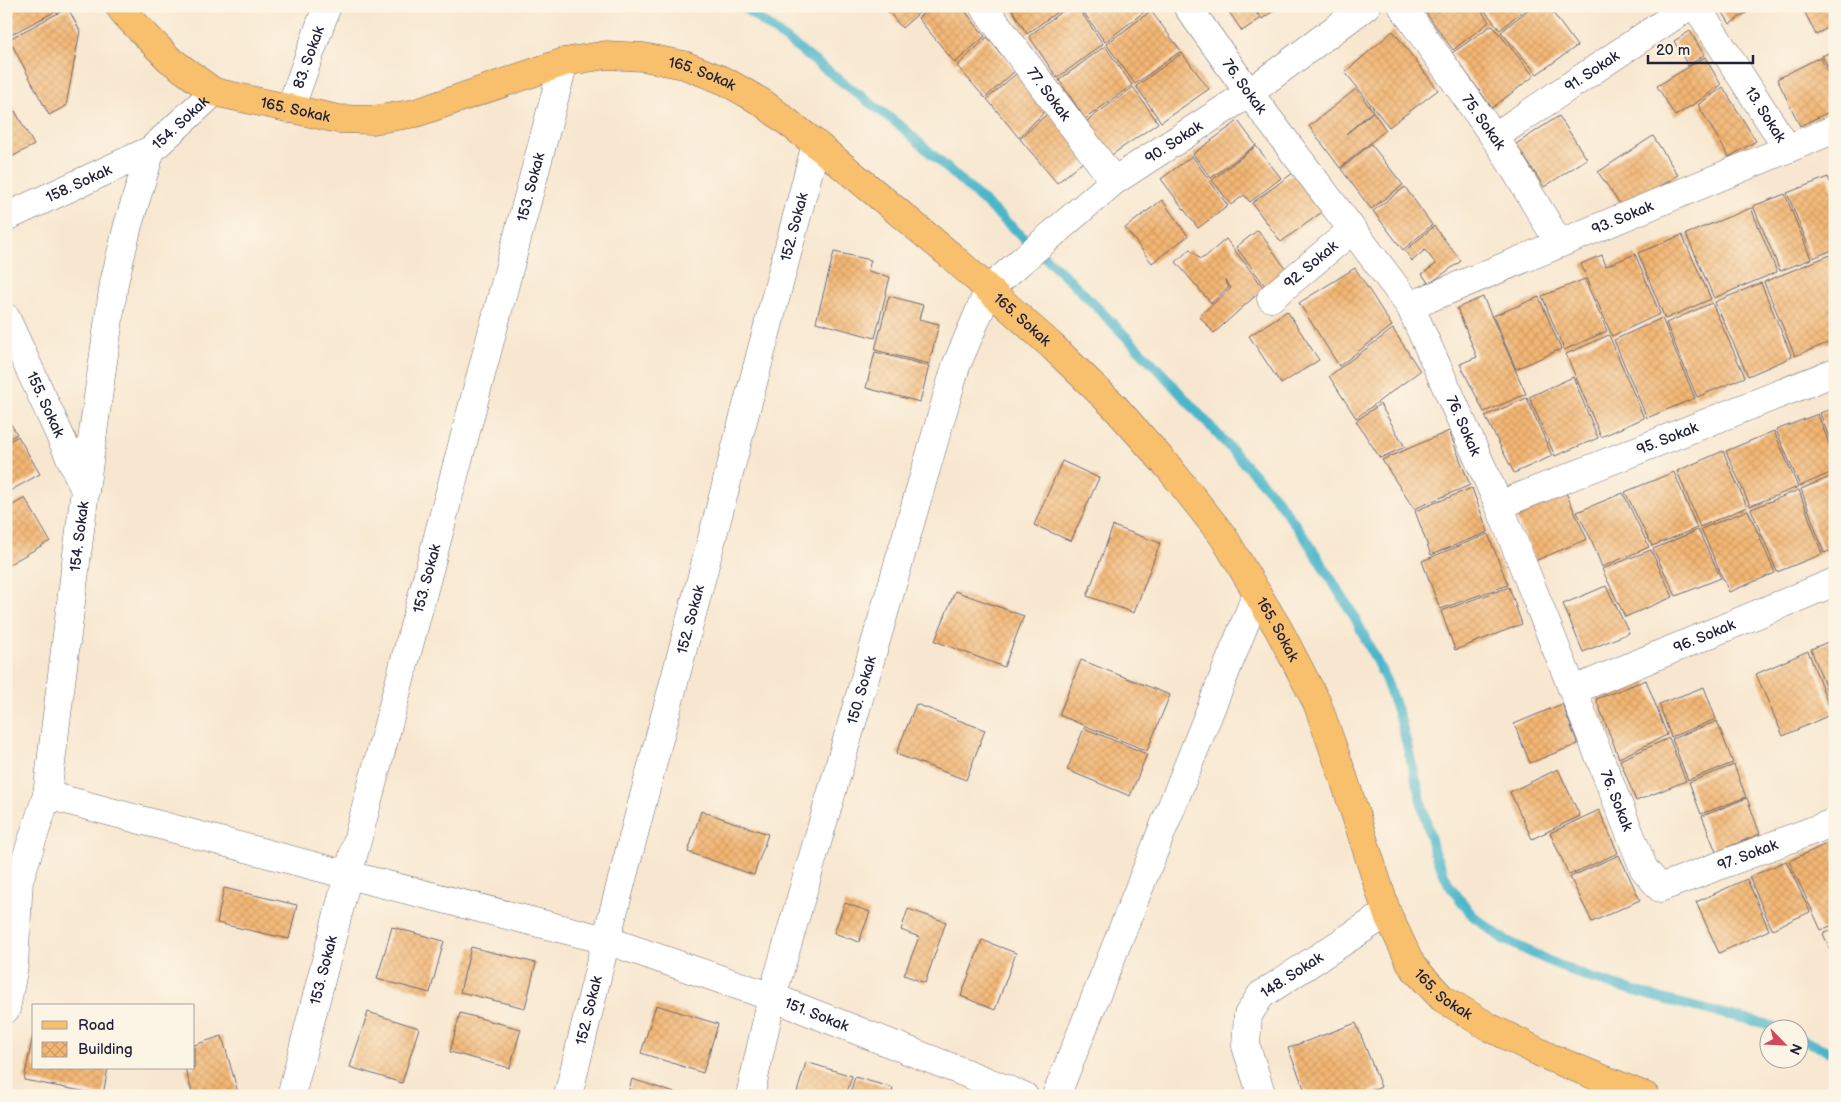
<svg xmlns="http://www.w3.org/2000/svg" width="1841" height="1102" font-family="'Balsamiq Sans',sans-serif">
  <defs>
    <pattern id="building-cross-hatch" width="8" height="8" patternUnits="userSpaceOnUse" patternTransform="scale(1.25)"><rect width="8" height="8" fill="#f3b673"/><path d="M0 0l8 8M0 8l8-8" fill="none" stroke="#d09c64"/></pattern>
  </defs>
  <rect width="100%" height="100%" fill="#fcf5e5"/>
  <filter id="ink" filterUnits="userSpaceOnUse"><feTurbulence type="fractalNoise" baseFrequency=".02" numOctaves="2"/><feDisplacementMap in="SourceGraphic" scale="10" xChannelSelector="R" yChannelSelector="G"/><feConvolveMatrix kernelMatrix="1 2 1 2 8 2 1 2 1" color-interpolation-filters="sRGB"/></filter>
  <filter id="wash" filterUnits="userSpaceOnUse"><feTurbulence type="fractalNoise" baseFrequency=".0096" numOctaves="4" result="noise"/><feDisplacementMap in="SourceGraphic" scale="20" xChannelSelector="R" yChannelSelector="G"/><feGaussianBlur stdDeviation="1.12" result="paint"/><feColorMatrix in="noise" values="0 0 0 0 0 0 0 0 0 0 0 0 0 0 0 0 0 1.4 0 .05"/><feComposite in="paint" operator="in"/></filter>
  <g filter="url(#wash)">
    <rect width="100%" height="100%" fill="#f8e7d0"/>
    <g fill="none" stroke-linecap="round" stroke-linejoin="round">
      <g stroke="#4cb5ca" stroke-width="10">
        <path d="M742 6 903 128 1069 279 1157 368 1275 497 1306 539 1354 616 1385 678 1401 721 1434 852 1449 885 1472 915 1503 939 1547 960 1590 978 1666 1000 1766 1024 1779 1030"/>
        <path d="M1798 1038 1835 1054"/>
      </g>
    </g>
    <g id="blocks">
      <g fill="url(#building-cross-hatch)">
        <path d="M6 6H66L8 36 6 33Z"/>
        <path d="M884 6H927L902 28Z"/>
        <path d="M931 6H961L985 36 955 63 918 18Z"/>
        <path d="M1010 6H1065L1027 34Z"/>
        <path d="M1069 6H1077L1103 44 1057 78 1029 36Z"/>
        <path d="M1079 6H1148L1149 8 1105 42Z"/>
        <path d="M1225 6H1252L1260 19 1242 31Z"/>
        <path d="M1253 6H1280L1262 19Z"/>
        <path d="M1421 6H1478L1489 22 1453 50Z"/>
        <path d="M1481 6H1528L1500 30Z"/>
        <path d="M1532 6H1548L1577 46 1537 74 1501 32Z"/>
        <path d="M1719 6H1756L1730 24Z"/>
        <path d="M1802 6H1835V23L1816 35Z"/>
        <path d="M68 8 80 31 66 106 49 115 9 39Z"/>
        <path d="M1151 11 1181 51 1135 84 1106 44Z"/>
        <path d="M1492 25 1534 76 1492 108 1452 53Z"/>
        <path d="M1393 31 1438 90 1389 127 1345 72Z"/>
        <path d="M1690 31 1704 55 1688 66 1674 41Z"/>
        <path d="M987 37 1015 71 985 98 957 66Z"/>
        <path d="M1105 46 1132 85 1085 119 1059 80Z"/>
        <path d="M1835 50V81L1822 56Z"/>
        <path d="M1182 53 1209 89 1161 122 1136 86Z"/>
        <path d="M1705 57 1721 85 1696 103 1675 116 1657 86Z"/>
        <path d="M1820 57 1835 86V109L1800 126 1777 79Z"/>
        <path d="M1017 73 1047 109 1019 138 987 99Z"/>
        <path d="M1133 87 1158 123 1110 156 1087 121Z"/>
        <path d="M1723 87 1756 141 1729 157 1698 105Z"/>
        <path d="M1356 89 1373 111 1346 134 1373 112 1386 130 1340 168 1309 126Z"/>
        <path d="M6 95 14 109 6 113Z"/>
        <path d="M15 111 34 145 6 160V116Z"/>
        <path d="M1049 112 1088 158 1057 183 1020 139Z"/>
        <path d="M1559 116 1587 159 1544 187 1516 144Z"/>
        <path d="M1238 121 1256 145 1211 178 1193 154Z"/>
        <path d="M1653 136 1678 175 1624 210 1598 172Z"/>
        <path d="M1371 144 1403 185 1371 209 1341 169Z"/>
        <path d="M1256 146 1281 178 1250 202 1244 195 1231 205 1212 180Z"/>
        <path d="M1192 156 1228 206 1198 228 1161 179Z"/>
        <path d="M1293 173 1322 212 1281 242 1252 203Z"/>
        <path d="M1828 177 1835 194V249L1813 258 1787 193Z"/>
        <path d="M1405 187 1432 225 1403 250 1373 211Z"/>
        <path d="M1785 194 1811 259 1780 271 1753 206Z"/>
        <path d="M1162 200 1188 236 1152 263 1125 228Z"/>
        <path d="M1751 208 1777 272 1714 298 1686 234Z"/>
        <path d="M1434 226 1461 261 1429 284 1422 274 1436 264 1425 250 1412 261 1405 251Z"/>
        <path d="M1258 230 1286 269 1266 287 1236 247Z"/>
        <path d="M1682 235 1711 299 1665 319 1638 253Z"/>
        <path d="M1226 239 1264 288 1214 333 1199 316 1231 288 1225 280 1229 287 1211 303 1176 262 1190 249 1200 259 1205 257Z"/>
        <path d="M834 252 871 260 868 271 890 277 875 338 816 322Z"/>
        <path d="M1835 253V340L1795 356 1764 282Z"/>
        <path d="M1635 254 1660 314 1612 336 1581 264 1602 255 1606 266Z"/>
        <path d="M1355 268 1392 326 1339 366 1299 303Z"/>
        <path d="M1585 279 1607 331 1564 350 1542 296Z"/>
        <path d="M1761 283 1792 357 1748 376 1715 302Z"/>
        <path d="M889 296 923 305 919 319 939 324 929 364 875 350Z"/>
        <path d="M1483 297 1526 394 1484 412 1460 364 1477 357 1457 308Z"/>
        <path d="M1539 297 1561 349 1516 369 1493 316Z"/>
        <path d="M1712 303 1745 377 1697 397 1666 323Z"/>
        <path d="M1287 311 1319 360 1281 384 1249 336Z"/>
        <path d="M1662 318 1695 398 1647 418 1614 340Z"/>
        <path d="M1393 329 1420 371 1356 418 1329 376Z"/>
        <path d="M1609 335 1644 418 1601 437 1566 354Z"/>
        <path d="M875 352 929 366 920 402 866 388Z"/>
        <path d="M1573 377 1598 438 1555 456 1529 397Z"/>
        <path d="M1527 398 1552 456 1514 473 1485 416Z"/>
        <path d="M1380 404 1405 447 1380 458 1356 421Z"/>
        <path d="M1835 408V453L1820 413Z"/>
        <path d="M1818 414 1835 460V471L1800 486 1776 430Z"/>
        <path d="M6 416 17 434 6 440Z"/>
        <path d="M1449 431 1470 485 1414 509 1382 460Z"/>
        <path d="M1774 431 1798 487 1750 506 1726 451Z"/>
        <path d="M18 436 40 474 6 493V443Z"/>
        <path d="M1723 451 1747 507 1700 527 1677 471Z"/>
        <path d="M1062 461 1099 478 1071 541 1034 525Z"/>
        <path d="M1674 472 1697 528 1652 546 1625 492Z"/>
        <path d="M1835 475V549L1824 553 1801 489Z"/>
        <path d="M1472 488 1488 532 1431 555 1415 511Z"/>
        <path d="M1799 490 1822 554 1777 572 1751 509Z"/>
        <path d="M1566 493 1587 539 1535 561 1515 514Z"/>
        <path d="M1623 493 1649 547 1602 567 1591 539 1577 512Z"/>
        <path d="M25 498 50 541 6 566V509Z"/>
        <path d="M1748 510 1775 573 1729 592 1701 529Z"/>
        <path d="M1113 526 1160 543 1134 613 1087 596Z"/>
        <path d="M1698 530 1721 578 1676 596 1653 549Z"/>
        <path d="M1488 534 1508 585 1440 609 1422 561Z"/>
        <path d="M1651 550 1673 597 1625 617 1602 569Z"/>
        <path d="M1606 586 1629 633 1583 652 1563 604Z"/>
        <path d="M1509 587 1522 624 1455 650 1441 611Z"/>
        <path d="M955 591 1024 616 1004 667 935 641Z"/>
        <path d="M1835 639V701L1831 702 1811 649Z"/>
        <path d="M1808 651 1832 714 1783 736 1756 674Z"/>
        <path d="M1081 660 1170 695 1147 751 1059 715Z"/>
        <path d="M1646 680 1667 735 1619 758 1596 699Z"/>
        <path d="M1704 687 1716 719 1671 737 1659 704Z"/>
        <path d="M916 704 985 730 966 780 896 754Z"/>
        <path d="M1562 704 1578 744 1530 763 1514 724Z"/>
        <path d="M1717 721 1733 763 1688 780 1672 739Z"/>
        <path d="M1084 728 1147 754 1130 796 1067 770Z"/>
        <path d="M1669 738 1686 781 1636 801 1620 760Z"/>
        <path d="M1734 765 1746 797 1701 814 1689 782Z"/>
        <path d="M1558 769 1580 816 1532 839 1510 792Z"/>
        <path d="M1747 798 1760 834 1716 852 1702 816Z"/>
        <path d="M1599 810 1618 853 1569 875 1550 833Z"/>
        <path d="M701 811 768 834 754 875 688 852Z"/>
        <path d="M1835 840V924L1821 930 1789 861Z"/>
        <path d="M1619 855 1640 900 1592 922 1570 877Z"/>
        <path d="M1786 861 1810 912 1772 929 1749 877Z"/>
        <path d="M1747 879 1769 930 1719 953 1696 902Z"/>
        <path d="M224 888 297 905 289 939 217 923Z"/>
        <path d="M845 903 870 912 859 942 834 933Z"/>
        <path d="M908 909 946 922 925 983 904 975 919 937 901 930Z"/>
        <path d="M392 927 444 941 430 993 377 979Z"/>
        <path d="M1835 928V960L1823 934Z"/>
        <path d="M982 940 1016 953 995 1010 961 996Z"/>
        <path d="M471 947 536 963 525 1008 460 992Z"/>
        <path d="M656 1005 718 1024 703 1073 641 1053Z"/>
        <path d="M368 1012 419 1028 402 1083 350 1067Z"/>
        <path d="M460 1013 521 1029 510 1068 450 1052Z"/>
        <path d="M1356 1023 1381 1087 1360 1096H1307L1288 1048Z"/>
        <path d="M33 1035 34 1068H108L103 1095 24 1080Z"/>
        <path d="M222 1036 239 1096H193L185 1068H194V1045Z"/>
        <path d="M806 1062 852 1076 846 1096H796Z"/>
        <path d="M855 1077 893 1088 891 1096H849Z"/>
        <path d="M632 1079 681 1095V1096H627Z"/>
        <path d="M1381 1090 1384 1096H1368Z"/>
      </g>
    </g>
  </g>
  <g filter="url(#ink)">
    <use href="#blocks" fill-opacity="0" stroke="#6d676f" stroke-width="1"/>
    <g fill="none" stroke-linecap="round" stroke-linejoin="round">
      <g stroke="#6d676f" stroke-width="29">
        <g id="minor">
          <path id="s1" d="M983 6 1114 181"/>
          <path id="s2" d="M1187 6 1249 93 1410 306 1499 505 1644 869 1660 888 1835 822"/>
          <path id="s3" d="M1402 6 1502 148 1559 243"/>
          <path id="s4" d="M1696 6 1787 148"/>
          <path id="s5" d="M290 109 327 6"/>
          <path id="s6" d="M1494 137 1689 6"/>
          <path id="s7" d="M6 217 151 150"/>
          <path id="s8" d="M1271 298 1352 230"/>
          <path id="s9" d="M1410 306 1835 129"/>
          <path id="s10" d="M6 318 85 490"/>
          <path id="s11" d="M1499 505 1835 372"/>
          <path id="s12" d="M1574 690 1835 582"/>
          <path id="s13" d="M47 795 348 875 606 940 772 997 1024 1096"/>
          <path id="s14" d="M6 1009 14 965 19 880 47 795 85 490 114 283 128 225 151 150 214 92"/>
          <path id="s15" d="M291 1096 348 875 564 62"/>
          <path id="s16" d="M568 1096 606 940 816 144"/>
          <path id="s17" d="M750 1096 772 997 956 366 989 289 1114 181 1249 93 1366 6"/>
          <path d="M1056 1096 1257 593"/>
          <path id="s18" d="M1262 1096 1246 1046 1248 1015 1261 995 1387 913"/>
        </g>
      </g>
      <g stroke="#6d676f" stroke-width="29">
        <g id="major">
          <path id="s19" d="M119 6 125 14 169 59 214 92 338 119 373 120 416 113 564 62 606 55 643 57 684 65 725 81 763 103 816 144 950 255 1053 347 1114 406 1170 469 1223 536 1279 630 1317 703 1343 776 1387 913 1412 966 1442 998 1489 1027 1549 1057 1645 1096"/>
        </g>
      </g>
      <use href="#minor" stroke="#fff" stroke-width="28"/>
      <use href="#major" stroke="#f8bf6c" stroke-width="28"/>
    </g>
  </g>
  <g text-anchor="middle" stroke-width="4.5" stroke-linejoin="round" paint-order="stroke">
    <g font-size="15" fill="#22223b" stroke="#fcf5e5">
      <text dy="5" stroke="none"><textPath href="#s5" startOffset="55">83. Sokak</textPath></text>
      <text dy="5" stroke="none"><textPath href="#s6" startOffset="118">91. Sokak</textPath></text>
      <text dy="5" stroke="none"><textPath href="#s19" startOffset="632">165. Sokak</textPath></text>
      <text dy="5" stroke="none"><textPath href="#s2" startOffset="99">76. Sokak</textPath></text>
      <text dy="5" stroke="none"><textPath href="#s1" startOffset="110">77. Sokak</textPath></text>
      <text dy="5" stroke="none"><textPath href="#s19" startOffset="212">165. Sokak</textPath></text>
      <text dy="5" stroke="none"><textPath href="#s4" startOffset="129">13. Sokak</textPath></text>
      <text dy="5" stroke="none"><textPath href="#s14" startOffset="914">154. Sokak</textPath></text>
      <text dy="5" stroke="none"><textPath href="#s3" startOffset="142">75. Sokak</textPath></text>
      <text dy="5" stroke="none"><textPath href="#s17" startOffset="1079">90. Sokak</textPath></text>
      <text dy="5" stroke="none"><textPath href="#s7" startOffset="80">158. Sokak</textPath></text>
      <text dy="5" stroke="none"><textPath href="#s15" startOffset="940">153. Sokak</textPath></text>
      <text dy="5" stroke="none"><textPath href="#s9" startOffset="230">93. Sokak</textPath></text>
      <text dy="5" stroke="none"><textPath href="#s16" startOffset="898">152. Sokak</textPath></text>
      <text dy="5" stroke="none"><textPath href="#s8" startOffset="52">92. Sokak</textPath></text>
      <text dy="5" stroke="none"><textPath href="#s19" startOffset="1038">165. Sokak</textPath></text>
      <text dy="5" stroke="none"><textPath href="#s10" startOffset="95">155. Sokak</textPath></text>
      <text dy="5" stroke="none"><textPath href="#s2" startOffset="505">76. Sokak</textPath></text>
      <text dy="5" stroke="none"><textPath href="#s11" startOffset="181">95. Sokak</textPath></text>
      <text dy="5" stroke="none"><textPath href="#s14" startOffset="480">154. Sokak</textPath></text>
      <text dy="5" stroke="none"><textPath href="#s15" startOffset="535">153. Sokak</textPath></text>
      <text dy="5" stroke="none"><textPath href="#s16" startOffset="492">152. Sokak</textPath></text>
      <text dy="5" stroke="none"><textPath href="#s19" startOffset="1442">165. Sokak</textPath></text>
      <text dy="5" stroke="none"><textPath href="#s12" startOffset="141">96. Sokak</textPath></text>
      <text dy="5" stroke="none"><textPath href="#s17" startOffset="421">150. Sokak</textPath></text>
      <text dy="5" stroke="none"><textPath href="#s2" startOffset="910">76. Sokak</textPath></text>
      <text dy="5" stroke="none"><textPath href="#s2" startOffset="1102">97. Sokak</textPath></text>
      <text dy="5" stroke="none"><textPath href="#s15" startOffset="130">153. Sokak</textPath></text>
      <text dy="5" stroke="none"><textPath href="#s18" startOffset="144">148. Sokak</textPath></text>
      <text dy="5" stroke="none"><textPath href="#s19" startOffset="1848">165. Sokak</textPath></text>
      <text dy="5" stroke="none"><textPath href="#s16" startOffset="88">152. Sokak</textPath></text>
      <text dy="5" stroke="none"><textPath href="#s13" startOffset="801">151. Sokak</textPath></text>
    </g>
  </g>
  <rect width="1841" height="1102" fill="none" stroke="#fcf5e5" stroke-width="25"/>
  <rect x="32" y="1004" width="162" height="65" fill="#fcf5e5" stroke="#a5a1a1"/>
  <rect x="42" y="1021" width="25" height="8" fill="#f8bf6c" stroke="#a5a1a1"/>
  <text x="78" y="1030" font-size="15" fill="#22223b">Road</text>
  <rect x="42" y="1042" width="25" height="15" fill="url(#building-cross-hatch)" stroke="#a5a1a1"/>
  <text x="78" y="1054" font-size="15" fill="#22223b">Building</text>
  <g transform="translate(1784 1044) rotate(114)"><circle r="24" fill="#fcf5e5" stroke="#a5a1a1"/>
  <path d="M0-4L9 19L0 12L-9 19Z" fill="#d1495b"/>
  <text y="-8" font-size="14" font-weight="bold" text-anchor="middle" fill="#22223b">N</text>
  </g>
  <path d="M1648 55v8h105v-8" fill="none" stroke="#22223b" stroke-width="2.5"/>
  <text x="1656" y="55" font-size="15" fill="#22223b" stroke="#fcf5e5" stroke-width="4" paint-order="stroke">20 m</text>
</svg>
